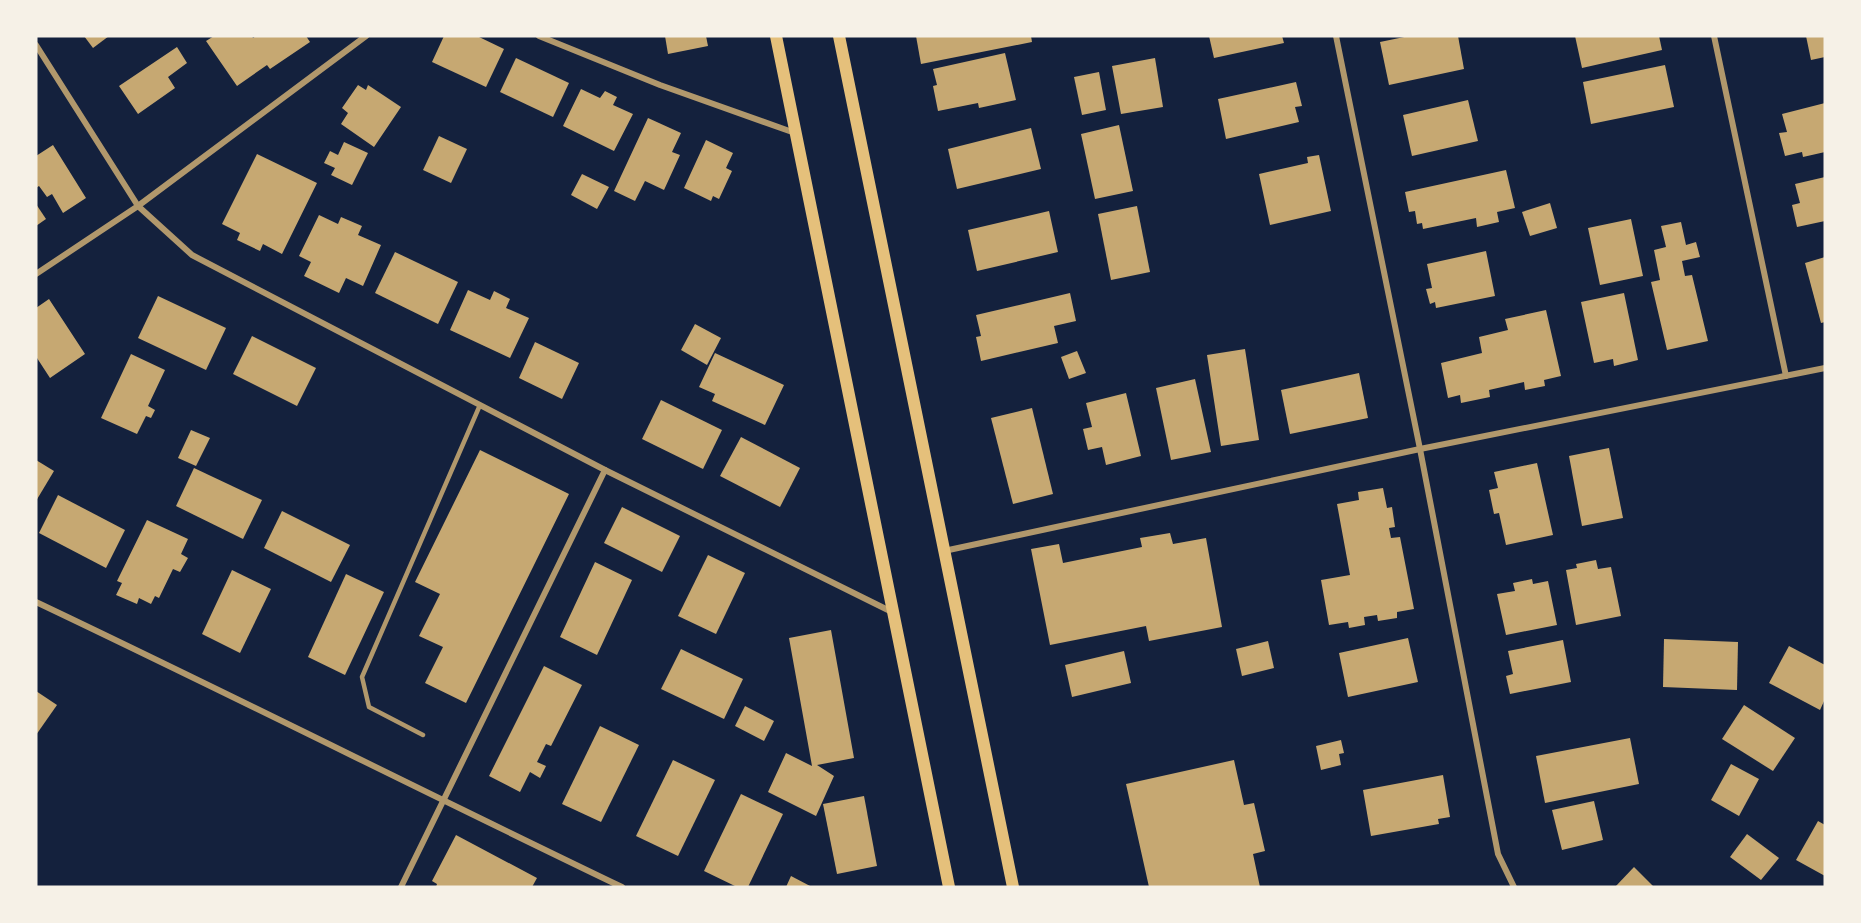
<svg xmlns="http://www.w3.org/2000/svg" width="1861" height="923" font-family="Lato,sans-serif">
  <rect width="100%" height="100%" fill="#14213d"/>
  <g fill="#c6a872">
    <path d="M84 36H109L93 48Z"/>
    <path d="M214 36H252L253 38 256 36H306L310 42 270 69 267 65 237 86 206 41Z"/>
    <path d="M444 36H477L504 49 486 87 432 62Z"/>
    <path d="M665 36H706L708 46 668 54Z"/>
    <path d="M916 36H1031L1032 42 921 64Z"/>
    <path d="M1209 36H1282L1284 43 1214 58Z"/>
    <path d="M1409 36H1458L1464 69 1389 85 1380 42Z"/>
    <path d="M1575 36H1659L1662 50 1582 68Z"/>
    <path d="M1806 36H1825V57L1811 60Z"/>
    <path d="M177 47 187 63 168 77 175 88 138 114 119 86Z"/>
    <path d="M1005 53 1016 100 979 108 978 103 938 111 933 86 937 85 933 69Z"/>
    <path d="M516 58 569 83 553 117 500 92Z"/>
    <path d="M1155 58 1163 107 1121 114 1112 66Z"/>
    <path d="M1665 65 1674 107 1591 124 1583 82Z"/>
    <path d="M1099 72 1106 110 1082 115 1074 77Z"/>
    <path d="M1296 82 1302 106 1295 107 1299 122 1226 139 1218 99Z"/>
    <path d="M358 85 366 90 368 85 401 107 374 147 341 124 348 113 342 108Z"/>
    <path d="M581 89 600 98 605 91 617 97 613 105 633 114 614 151 563 126Z"/>
    <path d="M1468 100 1478 141 1412 156 1403 115Z"/>
    <path d="M1825 103V152L1803 157 1802 152 1785 156 1779 133 1787 132 1782 114Z"/>
    <path d="M648 118 681 133 672 152 680 155 664 190 645 181 635 201 614 191Z"/>
    <path d="M1119 125 1133 191 1095 199 1081 134Z"/>
    <path d="M1031 128 1041 169 957 189 948 149Z"/>
    <path d="M439 136 467 149 451 183 423 170Z"/>
    <path d="M706 140 733 153 726 168 732 171 719 199 713 196 711 201 684 188Z"/>
    <path d="M344 142 368 153 352 185 331 175 335 168 324 163 330 151 338 155Z"/>
    <path d="M53 145 86 198 63 213 52 194 47 197 39 186 36 188V156Z"/>
    <path d="M257 154 317 183 282 254 263 244 260 251 237 240 240 233 222 224Z"/>
    <path d="M1319 155 1331 211 1270 225 1259 174 1308 163 1307 157Z"/>
    <path d="M1506 170 1515 208 1497 212 1499 222 1477 227 1476 218 1423 229 1422 223 1417 224 1415 211 1409 212 1405 192Z"/>
    <path d="M582 174 609 187 597 209 571 195Z"/>
    <path d="M1825 177V221L1797 227 1792 205 1800 203 1795 184Z"/>
    <path d="M1550 203 1557 228 1530 236 1522 212Z"/>
    <path d="M36 204 46 219 36 226Z"/>
    <path d="M1137 206 1150 272 1111 280 1098 214Z"/>
    <path d="M1049 211 1058 252 977 271 968 230Z"/>
    <path d="M319 215 338 224 341 217 362 226 358 235 381 245 363 286 346 278 339 293 304 276 311 262 299 256Z"/>
    <path d="M1631 219 1643 276 1600 285 1588 228Z"/>
    <path d="M1681 222 1686 245 1696 242 1700 257 1682 261 1685 276 1692 275 1708 341 1667 350 1651 282 1660 280 1654 250 1666 247 1661 226Z"/>
    <path d="M1486 251 1495 296 1436 308 1435 302 1430 304 1426 289 1432 288 1427 264Z"/>
    <path d="M395 252 458 282 438 324 375 293Z"/>
    <path d="M1825 257V322L1821 323 1805 263Z"/>
    <path d="M468 290 490 300 494 291 510 299 506 308 529 318 510 358 450 330Z"/>
    <path d="M1070 293 1076 321 1054 326 1058 343 981 361 976 337 981 336 976 315Z"/>
    <path d="M1624 293 1638 360 1614 366 1613 359 1594 363 1581 302Z"/>
    <path d="M158 296 226 328 206 370 138 338Z"/>
    <path d="M49 299 85 354 50 378 37 358 36 359V308Z"/>
    <path d="M1546 310 1561 376 1544 380 1545 386 1525 390 1524 382 1489 390 1490 397 1461 403 1460 395 1448 398 1441 363 1482 353 1479 337 1508 330 1505 319Z"/>
    <path d="M695 324 721 338 707 365 681 350Z"/>
    <path d="M252 336 316 368 297 406 233 374Z"/>
    <path d="M535 342 579 363 562 399 519 378Z"/>
    <path d="M1245 349 1259 440 1221 446 1207 355Z"/>
    <path d="M1077 351 1086 373 1069 379 1061 357Z"/>
    <path d="M715 353 784 385 765 425 712 401 715 394 699 387Z"/>
    <path d="M131 354 165 370 148 406 155 410 151 418 146 416 137 434 101 418Z"/>
    <path d="M1359 373 1368 418 1290 434 1281 390Z"/>
    <path d="M1195 379 1211 452 1171 460 1156 388Z"/>
    <path d="M1126 393 1141 456 1106 465 1102 447 1088 450 1083 429 1092 427 1086 403Z"/>
    <path d="M661 400 722 430 703 469 642 439Z"/>
    <path d="M1032 408 1053 494 1013 504 991 418Z"/>
    <path d="M191 430 210 438 196 466 178 458Z"/>
    <path d="M741 437 800 468 780 507 720 476Z"/>
    <path d="M1609 448 1623 518 1582 526 1569 456Z"/>
    <path d="M480 450 569 494 466 703 425 683 443 647 419 636 440 594 415 582Z"/>
    <path d="M36 460 54 471 36 501Z"/>
    <path d="M1537 463 1553 535 1506 545 1499 513 1494 514 1489 490 1498 488 1494 472Z"/>
    <path d="M194 468 262 500 243 539 176 506Z"/>
    <path d="M1383 488 1387 508 1392 507 1395 527 1389 528 1391 538 1400 537 1414 609 1397 612V618L1378 621 1377 615 1364 617 1365 625 1349 628 1348 622 1329 625 1321 580 1350 575 1337 504 1359 500 1358 492Z"/>
    <path d="M58 495 125 530 106 568 39 533Z"/>
    <path d="M622 507 680 536 662 572 604 543Z"/>
    <path d="M282 511 350 545 331 582 264 548Z"/>
    <path d="M147 520 188 539 181 554 188 558 180 572 173 569 159 598 155 596 151 604 139 598 137 604 116 595 122 583 117 581Z"/>
    <path d="M1170 533 1173 544 1206 538 1222 627 1149 641 1146 626 1050 645 1031 549 1059 544 1063 563 1142 547 1140 538Z"/>
    <path d="M708 555 745 573 716 634 678 616Z"/>
    <path d="M1596 560 1598 569 1611 567 1621 616 1576 625 1566 570 1577 568 1576 564Z"/>
    <path d="M595 562 632 580 597 655 560 637Z"/>
    <path d="M232 570 271 589 240 653 202 634Z"/>
    <path d="M346 574 384 592 345 675 308 657Z"/>
    <path d="M1532 579 1533 584 1548 581 1557 625 1506 635 1497 594 1515 591 1513 583Z"/>
    <path d="M831 630 854 758 817 765 834 776 816 816 768 792 786 753 812 766 789 638Z"/>
    <path d="M1408 638 1418 682 1348 697 1339 653Z"/>
    <path d="M1664 639 1738 642 1737 690 1663 687Z"/>
    <path d="M1563 640 1571 682 1510 694 1506 676 1513 674 1508 651Z"/>
    <path d="M1268 641 1274 668 1242 676 1236 649Z"/>
    <path d="M1789 646 1825 665V699L1820 710 1769 683Z"/>
    <path d="M681 649 743 679 724 719 661 689Z"/>
    <path d="M1124 651 1131 683 1072 697 1065 665Z"/>
    <path d="M544 666 582 685 551 746 546 744 537 762 546 766 540 778 530 772 520 792 489 776Z"/>
    <path d="M36 691 57 705 36 735Z"/>
    <path d="M1744 705 1795 738 1773 771 1722 739Z"/>
    <path d="M745 706 774 721 764 741 735 726Z"/>
    <path d="M600 726 639 745 601 822 562 804Z"/>
    <path d="M1630 738 1639 784 1545 803 1536 756Z"/>
    <path d="M1341 740 1344 753 1339 754 1341 765 1321 770 1316 746Z"/>
    <path d="M673 760 715 780 678 856 636 836Z"/>
    <path d="M1234 760 1244 805 1254 803 1265 851 1253 854 1260 887H1149L1126 784Z"/>
    <path d="M1731 764 1759 779 1739 816 1711 800Z"/>
    <path d="M1443 775 1450 817 1438 819 1439 824 1371 836 1363 790Z"/>
    <path d="M741 794 783 814 748 887H737L704 871Z"/>
    <path d="M864 796 877 866 837 874 823 804Z"/>
    <path d="M1594 801 1603 840 1562 850 1552 810Z"/>
    <path d="M1818 821 1825 825V876L1796 860Z"/>
    <path d="M1747 834 1779 858 1761 880 1730 857Z"/>
    <path d="M456 835 537 878 532 887H436L437 884 432 881Z"/>
    <path d="M1634 867 1654 887H1615Z"/>
    <path d="M791 876 812 887H786Z"/>
  </g>
  <g fill="none" stroke-linecap="round" stroke-linejoin="round">
    <path stroke="#b1986c" stroke-width="4.5" d="M423 735 369 707 362 677 480 405"/>
    <g stroke="#b1986c" stroke-width="6">
      <path d="M539 36 660 85 795 133"/>
      <path d="M1336 36 1420 449 1498 854 1514 887"/>
      <path d="M1714 36 1786 376"/>
      <path d="M36 45 138 206 192 255 605 470 892 612"/>
      <path d="M36 274 138 206 366 36"/>
      <path d="M944 551 1420 449 1825 368"/>
      <path d="M36 602C232 695 426 793 622 887"/>
      <path d="M401 887 605 470"/>
    </g>
    <g stroke="#e5c07b" stroke-width="12">
      <path d="M776 36 949 887"/>
      <path d="M839 36 1013 887"/>
    </g>
  </g>
  <rect width="1861" height="923" fill="none" stroke="#f6f1e7" stroke-width="75"/>
</svg>
